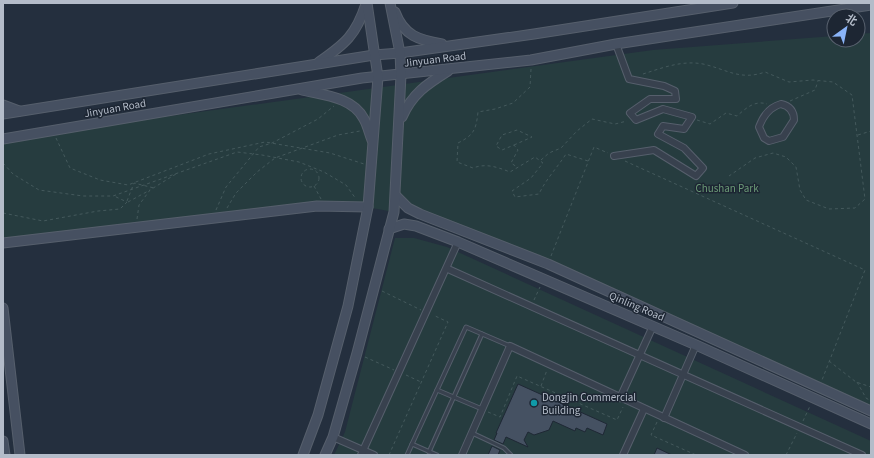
<svg xmlns="http://www.w3.org/2000/svg" width="874" height="458" font-family="'Source Sans 3','Noto Sans SC',sans-serif">
  <rect width="100%" height="100%" fill="#242f3e"/>
  <g fill="#263c3f">
    <path d="M871 33V411L548 264 420 214 396 197 394 212 361 206 3 243V139L653 50 834 36V40H858V34Z"/>
    <path d="M395 238H414L447 247 871 441V455H334L345 432Z"/>
  </g>
  <g fill="#455162" stroke="#1f2835">
    <path d="M518 384 607 424 603 435 587 428 585 432 576 428 575 431 553 421 549 430 534 435 528 432 524 440 528 447 506 437 503 444 494 440 497 433H496Z"/>
    <path d="M492 446 500 450 498 455H488Z"/>
    <path d="M657 448 672 455H654Z"/>
  </g>
  <g fill="none" stroke-linecap="round" stroke-linejoin="round">
    <g stroke="#565f6c" stroke-width="5">
      <g id="lane">
        <path d="M437 390 482 409"/>
        <path d="M472 433 504 448 511 455"/>
        <path d="M412 444 437 455"/>
        <path d="M429 452 482 334"/>
        <path d="M407 455 466 327 510 346"/>
      </g>
    </g>
    <g stroke="#565f6c" stroke-width="8">
      <g id="street">
        <path d="M781 104C790 106 794 112 794 120L783 137 769 141 764 138 759 127C763 116 770 107 781 104Z"/>
        <path d="M614 156 654 150 696 176 703 168 684 148 658 134 663 126 684 129 692 117 663 109 636 120 630 113 650 99H676L675 91 664 86 629 79 616 44"/>
        <path d="M448 269 862 455"/>
        <path d="M620 398 653 326"/>
        <path d="M664 418 696 345"/>
        <path d="M333 437 374 455"/>
        <path d="M361 455 458 242"/>
        <path d="M462 455 510 346 745 455"/>
        <path d="M623 455 644 409"/>
      </g>
    </g>
    <g stroke="#565f6c" stroke-width="11">
      <g id="secondary">
        <path d="M395 12C404 36 419 40 442 44"/>
        <path d="M319 62C345 44 356 35 366 4"/>
        <path d="M302 90C323 95 353 97 364 119 368 126 369 133 372 140"/>
        <path d="M3 105 19 111"/>
        <path d="M3 114 374 55 400 53 534 34 733 3"/>
        <path d="M402 117C412 94 427 84 448 71"/>
        <path d="M3 139 362 78 531 60 616 44 871 5"/>
        <path d="M396 196 408 208 420 214 548 264 871 411"/>
        <path d="M389 229 404 224 416 226 458 242 696 345 871 424"/>
        <path d="M3 243 317 206 368 207"/>
        <path d="M3 308 20 455"/>
        <path d="M3 441 5 455"/>
        <path d="M303 455 318 415 348 306 368 207 378 77 367 3"/>
        <path d="M325 455 333 437 357 353 394 212 401 75 400 53 390 3"/>
      </g>
    </g>
    <g stroke="#44595c" stroke-width="1" stroke-dasharray="3 3" stroke-linecap="butt">
      <path d="M531 69 530 87 513 103 495 109 478 112C476 130 474 135 458 143L457 162 473 168C486 163 497 167 510 172L535 157 543 163 531 178 512 191 515 197 539 194C546 179 557 168 566 154L588 161"/>
      <path d="M643 74C662 68 682 60 703 64 726 69 740 81 765 72L789 82 813 80 833 82 852 95 865 199 855 208 829 209 806 200 800 190 796 167 786 157 773 153 755 158 729 176"/>
      <path d="M790 101 815 90 818 81"/>
      <path d="M697 120 710 124 726 113 737 116C746 108 755 100 767 104"/>
      <path d="M858 135 871 131"/>
      <path d="M56 138 70 168 100 180 128 185 209 154 265 142 330 153 364 164"/>
      <path d="M514 145 532 137 517 130 502 135 496 146 502 150 514 145 518 150 511 163 517 167"/>
      <path d="M541 160 549 153 561 148 577 131 592 119 615 124 627 121"/>
      <path d="M625 161 865 270 822 380"/>
      <path d="M3 163 13 174 39 190 83 196H113L237 152 262 155 299 162 324 172 346 185 356 199"/>
      <circle cx="310" cy="178" r="9"/>
      <path d="M314 186 321 199"/>
      <path d="M127 201 134 183 154 188"/>
      <path d="M128 202 150 190"/>
      <path d="M227 208 236 193 257 172 275 158 338 135 360 131"/>
      <path d="M216 210 226 187 259 147 272 143 318 119 334 106"/>
      <path d="M3 213 43 221 98 211 120 209 127 202 114 196"/>
      <path d="M137 219 139 205 150 190 176 174"/>
      <path d="M551 256 594 147 608 153"/>
      <path d="M382 291 421 310"/>
      <path d="M534 300 540 287"/>
      <path d="M365 357 394 370"/>
      <path d="M829 361 856 382 871 387"/>
      <path d="M406 375 421 382"/>
      <path d="M857 382 866 398 871 401"/>
      <path d="M541 386 547 370"/>
      <path d="M488 412 500 417 517 376 617 420 623 407"/>
      <path d="M803 421 810 406"/>
      <path d="M657 422 651 435 696 455"/>
      <path d="M389 455 448 322 433 315"/>
      <path d="M786 455 797 433"/>
    </g>
    <use href="#lane" stroke="#38414e" stroke-width="3"/>
    <use href="#street" stroke="#38414e" stroke-width="6"/>
    <use href="#secondary" stroke="#465061" stroke-width="9"/>
  </g>
  <circle fill="#0f9aa8" stroke="#1d2633" stroke-width="1.5" cx="534" cy="403" r="4"/>
  <g text-anchor="middle" stroke-width="3" stroke-linejoin="round" paint-order="stroke">
    <g font-size="11" fill="#b4bcc9" stroke="#1d2633">
      <text transform="translate(435 59) rotate(-7)" y="4">Jinyuan Road</text>
      <text transform="translate(115 108) rotate(-10)" y="4">Jinyuan Road</text>
      <text transform="translate(637 306) rotate(23)" y="4">Qinling Road</text>
    </g>
    <g font-size="11" fill="#6b9a76" stroke="#1d2633">
      <text x="727" y="192">Chushan Park</text>
    </g>
    <g font-size="11" fill="#b4bcc9" stroke="#1d2633" text-anchor="start">
      <text x="542" y="401">Dongjin Commercial<tspan x="542" dy="13">Building</tspan></text>
    </g>
  </g>
  <rect width="874" height="458" fill="none" stroke="#b4bcc9" stroke-width="8"/>
  <g transform="translate(846 28) rotate(33)"><circle r="19" fill="#1d2633" stroke="#59626f"/>
  <path d="M0-3L7 15L0 10L-7 15Z" fill="#8ab4f8"/>
  <text y="-6" font-size="11" font-weight="bold" text-anchor="middle" fill="#b4bcc9">北</text>
  </g>
</svg>
